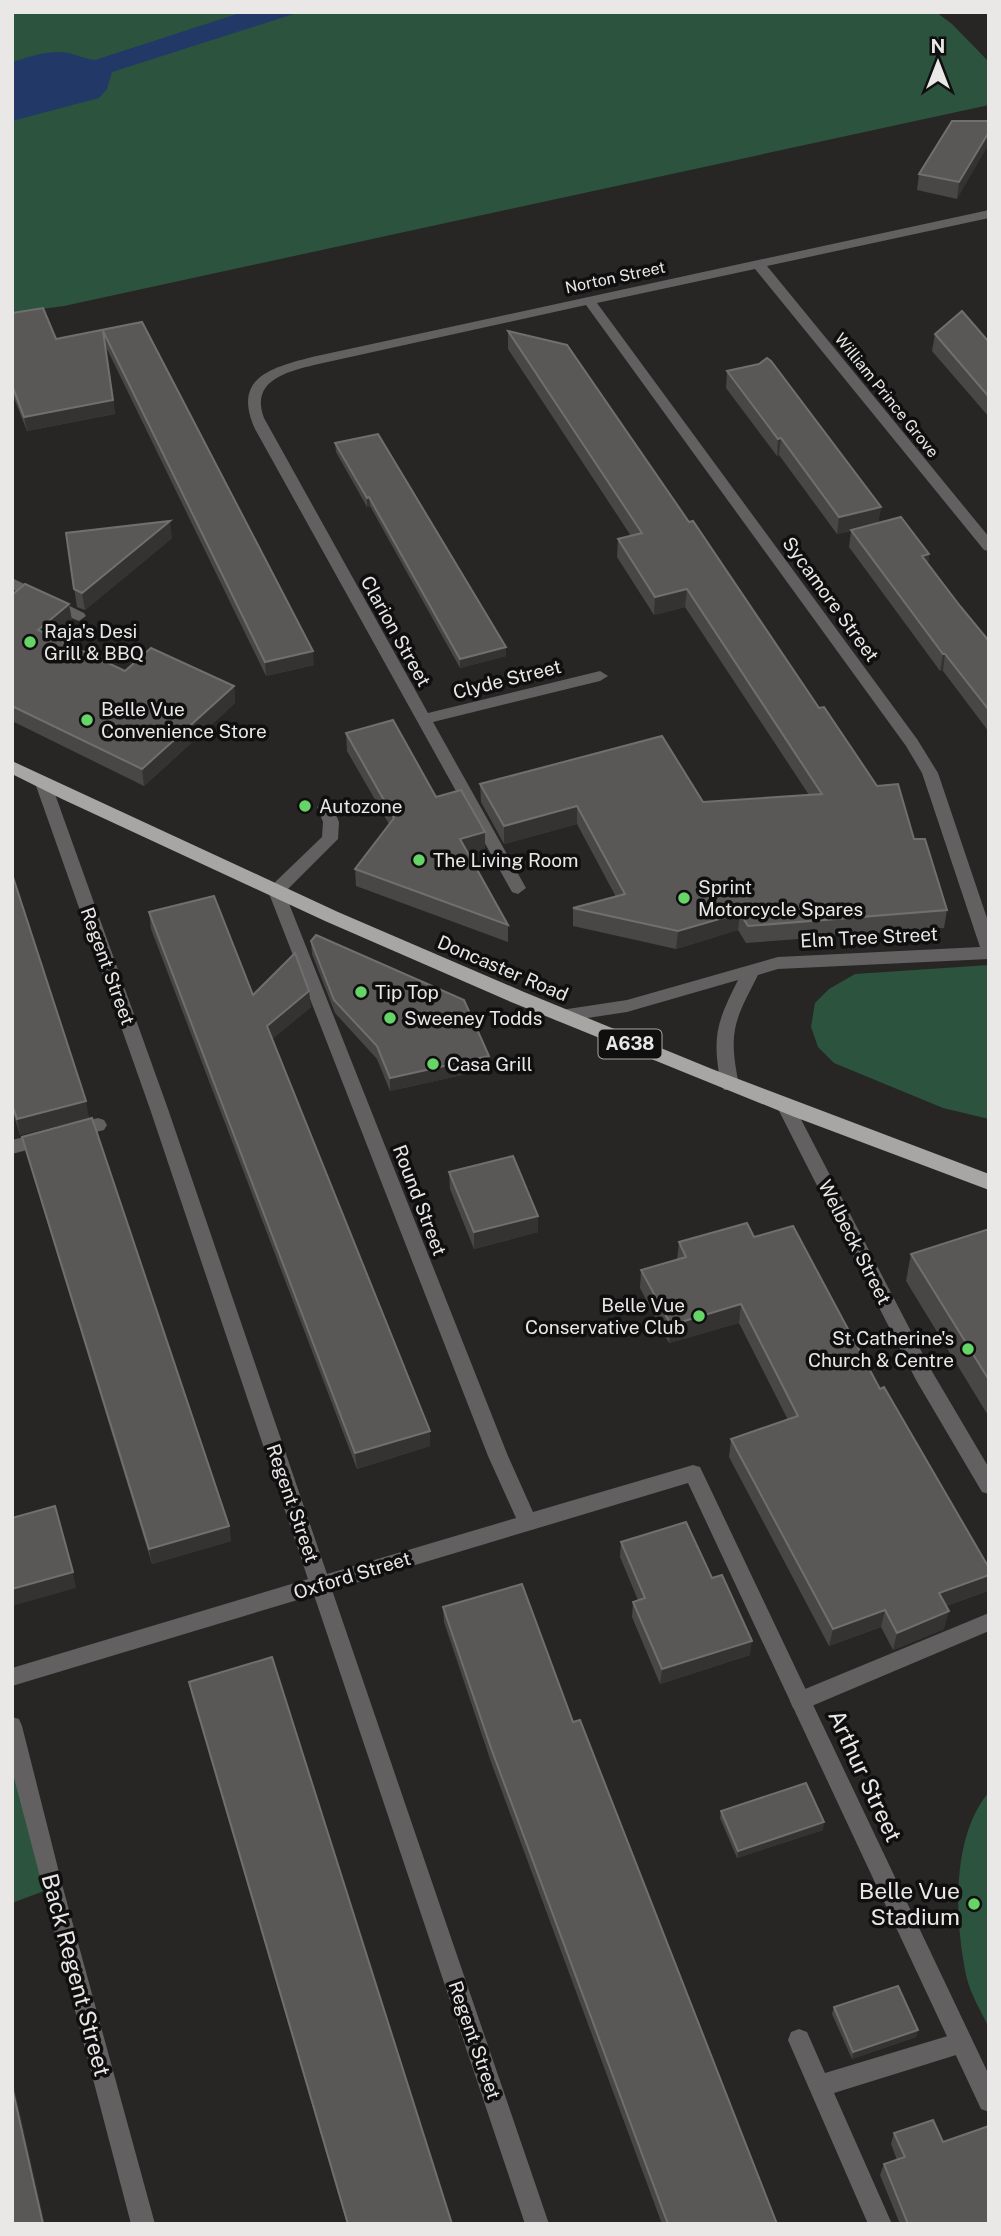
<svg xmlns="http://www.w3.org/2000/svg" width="1001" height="2236" font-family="'Public Sans',sans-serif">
  <rect width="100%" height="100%" fill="#282625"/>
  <g fill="#2b533e">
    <path d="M12 12H936L952 24 989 62V105L64 306 12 313Z"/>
    <path d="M989 965V1119L943 1108 834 1063 818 1047 811 1027 815 1003 829 989 855 974Z"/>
    <path d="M12 1726 52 1888 12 1903Z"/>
    <path d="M989 1792V2028C982 2013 971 1995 967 1979 955 1923 950 1838 989 1792Z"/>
  </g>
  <path fill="#223967" d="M243 12H300L112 72 107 89 99 98 12 121V62C30 57 49 49 68 53 77 55 85 59 95 60Z"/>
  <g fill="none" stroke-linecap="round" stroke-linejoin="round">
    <g fill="#626060" fill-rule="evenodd">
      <path d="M12 578 84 613 86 616 79 621 74 619 12 589Z"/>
      <path d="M325 802 331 803 339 822 338 839 282 895H270L268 891 270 887 322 837 323 822 317 807Z"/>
      <path d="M989 1613V1631L807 1708 800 1710 793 1708 790 1701 793 1694Z"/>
      <path d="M799 2029 807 2032 825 2073 961 2032 969 2035 972 2043 969 2051 834 2093 892 2224H868L788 2040 791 2032Z"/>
    </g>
    <g fill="#626060" fill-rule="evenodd">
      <path d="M989 210V218L767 266 989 537V551L984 550 755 269 597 303 917 739 938 773 989 924V959L778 969 758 975C734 1022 728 1031 739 1085L736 1090H724L721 1085C712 1036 716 1024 738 980L627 1012 561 1022 555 1020 553 1016 555 1012 561 1010 627 1000 778 957 980 947 922 773 906 746 586 305 314 365C286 372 250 381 264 418L428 713 600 671 608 676 600 681 433 722 526 888 518 894 512 892 255 429C232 378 270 368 312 357Z"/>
      <path d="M43 778 51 783 168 1109 327 1574 516 1518 488 1456 268 891 276 885 284 891 508 1456 533 1512 693 1465 700 1467 989 2075V2112L981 2109 688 1483 332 1590 549 2224H525L314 1595 12 1686V1668L308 1579 150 1109 35 783Z"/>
      <path d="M786 1100 792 1102 930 1368 989 1468V1494L982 1492 916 1380 777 1107 780 1102Z"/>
      <path d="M98 1118 104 1120 107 1125 104 1130 12 1154V1140Z"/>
      <path d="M12 1717 19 1719 22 1726 63 1888 155 2224H131L12 1770Z"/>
    </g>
    <path fill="#a8a6a4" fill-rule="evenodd" d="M12 761 338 912 524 992 712 1069 989 1174V1190L792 1116 511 1002 325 921 62 799 12 774Z"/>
  </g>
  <g fill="#494745">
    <path d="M989 121 957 199 917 190 919 174Z"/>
    <path d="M12 313 56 339 142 322 314 665 266 676 105 345 115 414 27 431 12 393Z"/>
    <path d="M508 331 689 522 819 708 877 786 914 839 947 910 944 928 746 943 738 930 676 949 573 926V908L616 897 577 824 504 844 481 802 480 784 703 802 809 795 685 607 654 615 617 557 618 539 631 536 508 349Z"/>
    <path d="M935 334 989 342V417L932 351Z"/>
    <path d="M727 371 881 507 878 523 929 554 928 563 960 606 989 641V732L943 671H940L849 547 851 531 837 534 779 455 777 456 726 388Z"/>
    <path d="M335 443 506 647V656L460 668 370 506 367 507 336 452Z"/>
    <path d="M66 533 172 538 85 610 77 607Z"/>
    <path d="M12 595 69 604 72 621 52 637 125 671 234 686 235 703 144 786 12 721Z"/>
    <path d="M346 733 436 797 485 849 468 854 508 925V942L356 886 355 869 389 824 347 751Z"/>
    <path d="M12 874 89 1118 20 1135 13 1113H12Z"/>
    <path d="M149 912 253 995 311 1007 272 1039 430 1431V1446L357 1469 151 929Z"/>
    <path d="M311 941 489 1056V1069L390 1091 377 1059 335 1013 312 954Z"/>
    <path d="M22 1137 229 1526 231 1541 152 1564 26 1153Z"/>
    <path d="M449 1172 538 1232 474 1249 450 1189Z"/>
    <path d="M989 1229V1417L906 1281 911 1254Z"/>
    <path d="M754 1237 880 1389 989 1568V1586L988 1591 946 1606 944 1629 893 1650 881 1627 829 1646 729 1457 731 1439 788 1420 739 1323 669 1343 640 1288 641 1270 677 1260 679 1242Z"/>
    <path d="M621 1542 712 1578 750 1655 660 1684 632 1617 633 1602 638 1600 620 1557Z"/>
    <path d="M443 1607 573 1722 777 2224H662L491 1762 444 1622Z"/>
    <path d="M189 1682 452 2224H347L192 1696Z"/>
    <path d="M721 1811 823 1830 737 1858 720 1818Z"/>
    <path d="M834 2007 918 2030 916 2037 852 2059 832 2014Z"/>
    <path d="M894 2133 943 2142 989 2224H900L880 2175 884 2164 897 2160 891 2144Z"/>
  </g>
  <g fill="#353331">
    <path d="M989 132V144L957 199 959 182Z"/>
    <path d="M113 400 115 414 27 431 24 417Z"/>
    <path d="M781 438 779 455 777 456 778 439Z"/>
    <path d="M369 497 370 506 367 507V498Z"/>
    <path d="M881 507 878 524 837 534 839 517Z"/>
    <path d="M170 521 172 538 85 610 82 593Z"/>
    <path d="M929 554 927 571 922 556Z"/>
    <path d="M687 589 685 607 654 615 655 597Z"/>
    <path d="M69 604 72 621 40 647 38 630Z"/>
    <path d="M506 647V656L460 668V659Z"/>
    <path d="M313 651 314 665 266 676 265 662Z"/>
    <path d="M943 654H945L943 671H940Z"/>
    <path d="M234 686 235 703 144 786 142 769Z"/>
    <path d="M577 806V824L504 844V826Z"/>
    <path d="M485 832V849L460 856V839Z"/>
    <path d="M740 913 738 930 676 949 678 931Z"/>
    <path d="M309 991 311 1007 268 1043 267 1026Z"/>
    <path d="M489 1056V1069L390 1091V1078Z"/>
    <path d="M86 1101 89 1118 20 1135 17 1119Z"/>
    <path d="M538 1216V1232L474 1249V1232Z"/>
    <path d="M741 1304 739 1323 669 1343 671 1325Z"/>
    <path d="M430 1431V1446L357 1469 355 1453Z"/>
    <path d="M229 1526 231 1541 152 1564 149 1549Z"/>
    <path d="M73 1572 76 1588 12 1606V1589Z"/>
    <path d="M989 1575V1586L988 1591 934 1610 939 1593Z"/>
    <path d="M885 1610 881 1627 829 1646 833 1629Z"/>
    <path d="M949 1611 944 1629 893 1650 897 1633Z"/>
    <path d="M752 1641 750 1655 660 1684 662 1669Z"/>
    <path d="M824 1822 823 1830 737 1858 738 1851Z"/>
    <path d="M918 2030 916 2037 852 2059 853 2052Z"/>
    <path d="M12 2078 45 2224H43L12 2087Z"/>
  </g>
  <g fill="#5a5857" stroke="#716f6d" stroke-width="2">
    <path d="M952 121H989V132L959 182 919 174Z"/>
    <path d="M43 308 56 339 142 322 313 651 265 662 103 331 113 400 24 417 12 385V313Z"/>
    <path d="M962 311 989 342V397L935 334Z"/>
    <path d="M508 331 567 345 689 522 693 521 819 708 824 707 877 786 898 784 914 839H925L947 910 748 926 740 913 678 931 573 908 625 894 577 806 504 826 480 784 662 736 703 802 822 794 687 589 655 597 618 539 642 533Z"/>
    <path d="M767 358 771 361 881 507 839 517 781 438 778 439 727 371 759 364Z"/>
    <path d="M378 434 506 647 460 659 369 497 367 498 335 443Z"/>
    <path d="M901 517 929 554 922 556 960 606 989 641V710L945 654H943L851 530Z"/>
    <path d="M170 521 82 593 74 589 66 533Z"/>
    <path d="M25 584 69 604 38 630 125 671 151 648 234 686 142 769 12 706V595Z"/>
    <path d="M393 720 436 797 461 790 485 832 460 839 508 925 355 869 394 818 346 733Z"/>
    <path d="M12 874 86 1101 17 1119 12 1104Z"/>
    <path d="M214 896 253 995 295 953 309 991 267 1026 430 1431 355 1453 149 912Z"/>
    <path d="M316 935 464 1000 489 1056 390 1078 377 1046 334 1000 311 941Z"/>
    <path d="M92 1118 229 1526 149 1549 22 1137Z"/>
    <path d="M513 1156 538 1216 474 1232 449 1172Z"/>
    <path d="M747 1223 754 1237 793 1226 880 1389 884 1387 989 1568V1575L939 1593 949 1611 897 1633 885 1610 833 1629 731 1439 798 1416 741 1304 671 1325 641 1270 686 1257 679 1242Z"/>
    <path d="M989 1229V1380L911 1254Z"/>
    <path d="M55 1506 73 1572 12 1589V1518Z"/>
    <path d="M686 1522 712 1578 722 1575 752 1641 662 1669 633 1602 645 1598 621 1542Z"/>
    <path d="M522 1584 573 1722 580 1720 777 2224H668L491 1748 443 1607Z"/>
    <path d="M272 1657 452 2224H348L189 1682Z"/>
    <path d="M806 1783 824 1822 738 1851 721 1811Z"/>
    <path d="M898 1986 918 2030 853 2052 834 2007Z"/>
    <path d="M12 2087 43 2224H12Z"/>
    <path d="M933 2120 943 2142 989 2126V2224H908L884 2164 905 2157 894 2133Z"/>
  </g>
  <g fill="#66d467" stroke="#100f0f" stroke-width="2.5">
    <circle cx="30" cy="642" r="7"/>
    <circle cx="87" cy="720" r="7"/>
    <circle cx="305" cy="806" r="7"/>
    <circle cx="419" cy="860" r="7"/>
    <circle cx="684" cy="898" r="7"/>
    <circle cx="361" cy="992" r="7"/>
    <circle cx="390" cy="1018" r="7"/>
    <circle cx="433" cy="1064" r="7"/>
    <circle cx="699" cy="1316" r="7"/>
    <circle cx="968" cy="1349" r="7"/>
    <circle cx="974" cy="1904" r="7"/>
  </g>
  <g text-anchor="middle" stroke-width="7" stroke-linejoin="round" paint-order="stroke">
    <g font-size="16" fill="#e9e8e7" stroke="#100f0f">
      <text transform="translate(615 277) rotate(-12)" y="6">Norton Street</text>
      <text transform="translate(887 395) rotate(51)" y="6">William Prince Grove</text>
    </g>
    <rect fill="#100f0f" stroke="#a8a7a6" stroke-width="2" x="598.5" y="1029.5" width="63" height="29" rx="5"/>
    <g font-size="18" font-weight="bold" fill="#e9e8e7">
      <text x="630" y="1050">A638</text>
    </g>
    <g font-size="19" fill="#e9e8e7" stroke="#100f0f">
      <text transform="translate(831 599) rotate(54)" y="7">Sycamore Street</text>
      <text transform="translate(396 631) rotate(61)" y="7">Clarion Street</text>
      <text transform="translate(507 679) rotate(-14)" y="7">Clyde Street</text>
      <text transform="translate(869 937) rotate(-3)" y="7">Elm Tree Street</text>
      <text transform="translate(108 966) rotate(70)" y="7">Regent Street</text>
      <text transform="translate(503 968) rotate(23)" y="7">Doncaster Road</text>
      <text transform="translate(420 1200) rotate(69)" y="7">Round Street</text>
      <text transform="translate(855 1242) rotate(63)" y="7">Welbeck Street</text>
      <text transform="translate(293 1503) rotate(71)" y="7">Regent Street</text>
      <text transform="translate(352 1575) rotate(-17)" y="7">Oxford Street</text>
      <text transform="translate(475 2040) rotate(71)" y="7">Regent Street</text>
    </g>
    <g font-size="19" fill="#e9e8e7" stroke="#100f0f" text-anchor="start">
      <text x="44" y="638">Raja's Desi<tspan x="44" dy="22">Grill &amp; BBQ</tspan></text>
      <text x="101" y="716">Belle Vue<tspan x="101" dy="22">Convenience Store</tspan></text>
      <text x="319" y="813">Autozone</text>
      <text x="433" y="867">The Living Room</text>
      <text x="698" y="894">Sprint<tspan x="698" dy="22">Motorcycle Spares</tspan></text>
      <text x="375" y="999">Tip Top</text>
      <text x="404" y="1025">Sweeney Todds</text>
      <text x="447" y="1071">Casa Grill</text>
      <text x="685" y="1312" text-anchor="end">Belle Vue<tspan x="685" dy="22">Conservative Club</tspan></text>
      <text x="954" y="1345" text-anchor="end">St Catherine's<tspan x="954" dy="22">Church &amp; Centre</tspan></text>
    </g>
    <g font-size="23" fill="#e9e8e7" stroke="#100f0f">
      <text transform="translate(865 1776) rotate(65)" y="8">Arthur Street</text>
      <text transform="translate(76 1975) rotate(75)" y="8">Back Regent Street</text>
    </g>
    <g font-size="23" fill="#e9e8e7" stroke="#100f0f" text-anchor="end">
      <text x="960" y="1899">Belle Vue<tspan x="960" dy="26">Stadium</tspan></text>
    </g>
  </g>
  <rect width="1001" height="2236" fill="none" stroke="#e9e8e7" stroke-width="28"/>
  <g transform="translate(938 63)" stroke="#100f0f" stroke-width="5" paint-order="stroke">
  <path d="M0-5L12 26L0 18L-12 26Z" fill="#e9e8e7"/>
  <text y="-10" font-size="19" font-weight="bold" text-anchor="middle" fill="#e9e8e7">N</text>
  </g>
</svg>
